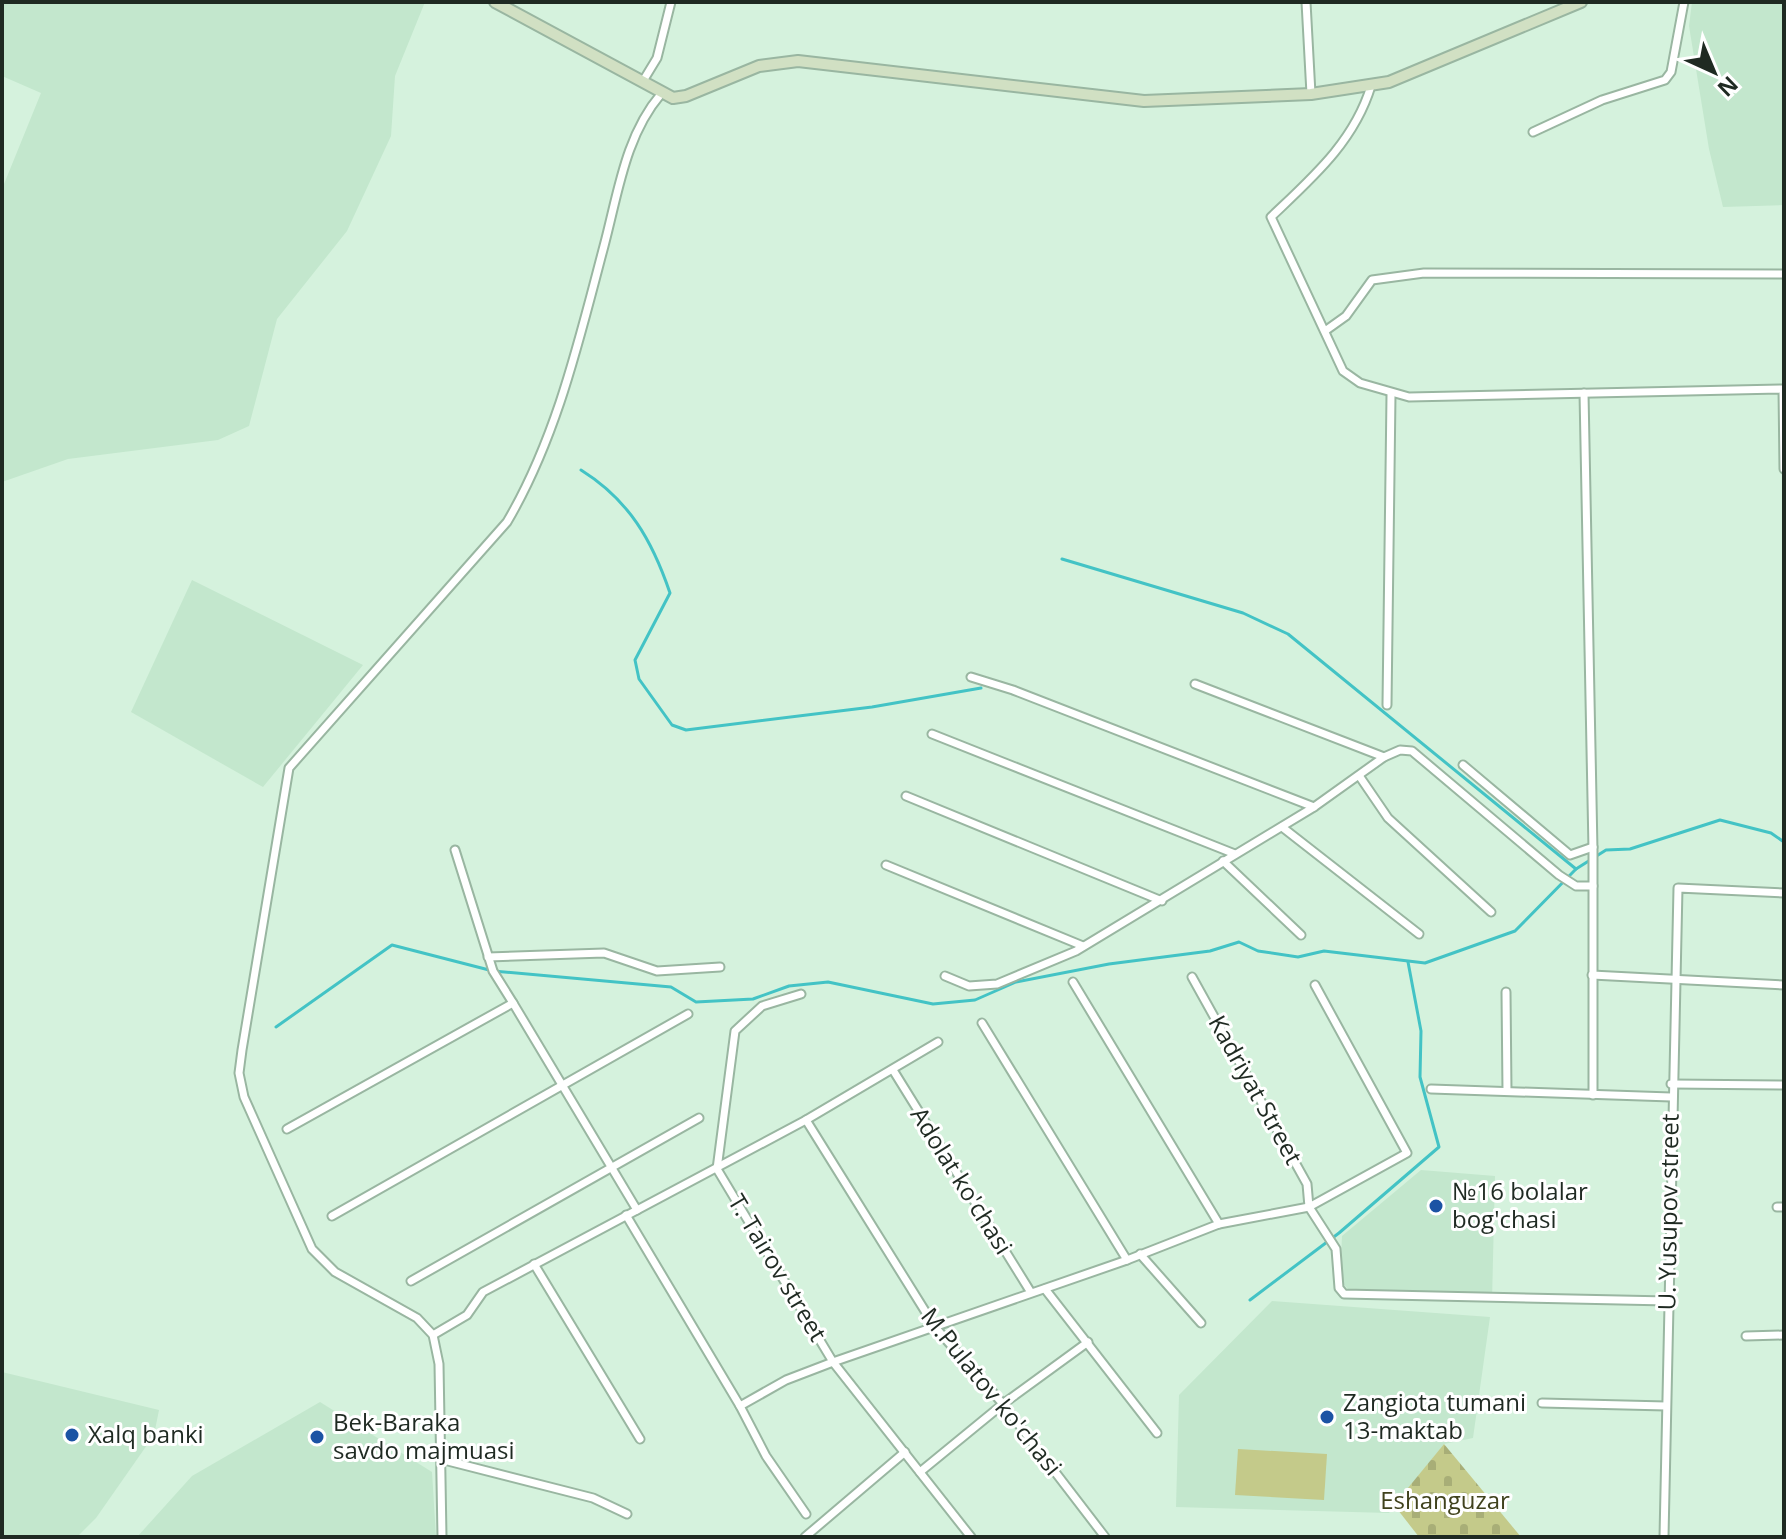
<svg xmlns="http://www.w3.org/2000/svg" width="1786" height="1539" font-family="'Open Sans',sans-serif">
  <defs>
    <pattern id="cemetery-stones" width="16" height="16" patternUnits="userSpaceOnUse" patternTransform="scale(2)"><rect width="16" height="16" fill="#c4ca8a"/><path d="M2 7V4a2 2 0 0 1 4 0v3zM10 15v-3a2 2 0 0 1 4 0v3z" fill="#a8ae77"/></pattern>
  </defs>
  <rect width="100%" height="100%" fill="#d5f2dd"/>
  <g fill="#c3e7cd">
    <path d="M2 2H425L395 76 391 136 347 231 277 319 249 426 218 440 68 459 2 482V189L41 93 2 76Z"/>
    <path d="M1692 2H1784V205L1723 207 1709 149 1689 26Z"/>
    <path d="M192 580 363 665 263 787 131 712Z"/>
    <path d="M1421 1170 1495 1176 1492 1301 1352 1293 1340 1281 1342 1236Z"/>
    <path d="M1272 1301 1490 1317 1473 1438 1444 1444 1389 1513 1176 1507 1179 1395Z"/>
    <path d="M2 1372 159 1410 154 1435 96 1518 77 1537H2Z"/>
    <path d="M320 1402 432 1472 436 1537H137L192 1476Z"/>
  </g>
  <path fill="#c4ca8a" d="M1238 1449 1327 1454 1324 1500 1235 1495Z"/>
  <path fill="url(#cemetery-stones)" d="M1444 1444 1521 1537H1419L1394 1505Z"/>
  <g fill="none" stroke-linecap="round" stroke-linejoin="round">
    <g stroke="#43c3c5" stroke-width="3">
      <path d="M581 470C629 500 652 540 670 593L635 660 639 679 672 725 686 730 872 707 981 688"/>
      <path d="M1062 559 1243 613 1288 634 1576 869 1606 850 1630 849 1720 820 1771 833 1784 842"/>
      <path d="M276 1027 392 945 493 971 671 987 696 1002 753 999 789 986 828 982 933 1004 975 1000 1016 982 1109 964 1210 951 1239 942 1258 951 1298 957 1324 951 1425 963 1515 931 1576 869"/>
      <path d="M1250 1300 1339 1233 1439 1147 1420 1077 1421 1031 1408 962"/>
    </g>
    <g stroke="#99b6a1" stroke-width="11">
      <g id="street">
        <path d="M1306 2 1311 94"/>
        <path d="M643 81 657 58 671 2"/>
        <path d="M1371 86C1354 142 1312 178 1271 217L1343 371 1360 383 1409 397 1783 389 1784 469"/>
        <path d="M1533 132 1602 100 1665 80 1671 72 1684 2"/>
        <path d="M1325 331 1346 316 1372 280 1424 273 1784 274"/>
        <path d="M1584 393 1593 850V1095"/>
        <path d="M971 677 1013 690 1314 807"/>
        <path d="M1195 684 1384 757"/>
        <path d="M1387 705 1391 395"/>
        <path d="M932 734 1235 854"/>
        <path d="M1463 765 1570 855 1593 847"/>
        <path d="M1360 777 1388 818 1491 912"/>
        <path d="M906 796 1162 901"/>
        <path d="M1282 827 1419 934"/>
        <path d="M455 850 493 971 513 1003"/>
        <path d="M1223 861 1301 935"/>
        <path d="M886 865 1083 946"/>
        <path d="M488 957 604 953 657 971 720 967"/>
        <path d="M1592 975 1784 985"/>
        <path d="M945 976 969 986 997 984 1076 951 1314 807 1384 757 1400 750 1412 751 1559 875 1576 886H1593"/>
        <path d="M1192 977 1307 1184 1309 1207 1336 1249 1339 1288 1344 1294 1668 1301"/>
        <path d="M1073 982 1219 1224"/>
        <path d="M1506 992 1507 1091"/>
        <path d="M801 994 762 1006 735 1031 717 1169 833 1362 971 1537"/>
        <path d="M982 1023 1127 1260"/>
        <path d="M893 1070 1030 1291"/>
        <path d="M1671 1084 1784 1085"/>
        <path d="M1431 1089 1671 1097"/>
        <path d="M806 1120 935 1327 1003 1404 1105 1537"/>
        <path d="M287 1129 513 1003 637 1210"/>
        <path d="M1777 1207H1784"/>
        <path d="M626 1215 740 1406 786 1380 833 1362 1127 1260 1219 1224 1309 1207 1407 1153 1315 985"/>
        <path d="M332 1216 688 1014"/>
        <path d="M1140 1254 1201 1323"/>
        <path d="M534 1264 640 1439"/>
        <path d="M411 1281 699 1118"/>
        <path d="M1045 1289 1157 1433"/>
        <path d="M433 1335 467 1315 483 1292 806 1120 938 1042"/>
        <path d="M1746 1336 1784 1335"/>
        <path d="M1542 1403 1666 1406"/>
        <path d="M740 1406 766 1456 806 1514"/>
        <path d="M440 1459 593 1498 627 1514"/>
        <path d="M920 1472 1003 1404 1088 1342"/>
        <path d="M442 1537 439 1364 433 1335 417 1318 335 1272 312 1249 244 1097 239 1073 242 1050 289 768 507 522C557 437 579 340 604 246 618 194 625 136 661 94"/>
        <path d="M805 1537 905 1452"/>
        <path d="M1664 1537 1678 888 1784 893"/>
      </g>
    </g>
    <g stroke="#99b6a1" stroke-width="14">
      <path id="secondary" d="M495 2 673 98 686 96 759 66 798 61 1144 101 1311 94 1389 82 1581 2"/>
    </g>
    <use href="#street" stroke="#fff" stroke-width="7"/>
    <use href="#secondary" stroke="#d1e0c3" stroke-width="10"/>
  </g>
  <g fill="#1c53a4" stroke="#fff" stroke-width="3">
    <circle cx="1436" cy="1206" r="8"/>
    <circle cx="1327" cy="1417" r="8"/>
    <circle cx="72" cy="1435" r="8"/>
    <circle cx="317" cy="1437" r="8"/>
  </g>
  <g text-anchor="middle" stroke-width="6" stroke-linejoin="round" paint-order="stroke">
    <g font-size="24" fill="#1f2a22" stroke="#fff">
      <text transform="translate(1255 1090) rotate(61)" y="8">Kadriyat Street</text>
      <text transform="translate(961 1181) rotate(58)" y="8">Adolat ko'chasi</text>
      <text transform="translate(1669 1212) rotate(-89)" y="8">U. Yusupov street</text>
      <text transform="translate(777 1268) rotate(59)" y="8">T. Tairov street</text>
      <text transform="translate(991 1392) rotate(51)" y="8">M.Pulatov ko'chasi</text>
    </g>
    <g font-size="24" fill="#1f2a22" stroke="#fff" text-anchor="start">
      <text x="1452" y="1200">№16 bolalar<tspan x="1452" dy="28">bog'chasi</tspan></text>
      <text x="1343" y="1411">Zangiota tumani<tspan x="1343" dy="28">13-maktab</tspan></text>
      <text x="333" y="1431">Bek-Baraka<tspan x="333" dy="28">savdo majmuasi</tspan></text>
      <text x="88" y="1443">Xalq banki</text>
    </g>
    <g font-size="24" fill="#40421d" stroke="#fff">
      <text x="1445" y="1509">Eshanguzar</text>
    </g>
  </g>
  <rect width="1786" height="1539" fill="none" stroke="#1f2a22" stroke-width="8"/>
  <g transform="translate(1714 72) rotate(136)" stroke="#ffffff" stroke-width="6" paint-order="stroke">
  <path d="M0-6L14 30L0 20L-14 30Z" fill="#1f2a22"/>
  <text y="-12" font-size="22" font-weight="bold" text-anchor="middle" fill="#1f2a22">N</text>
  </g>
</svg>
